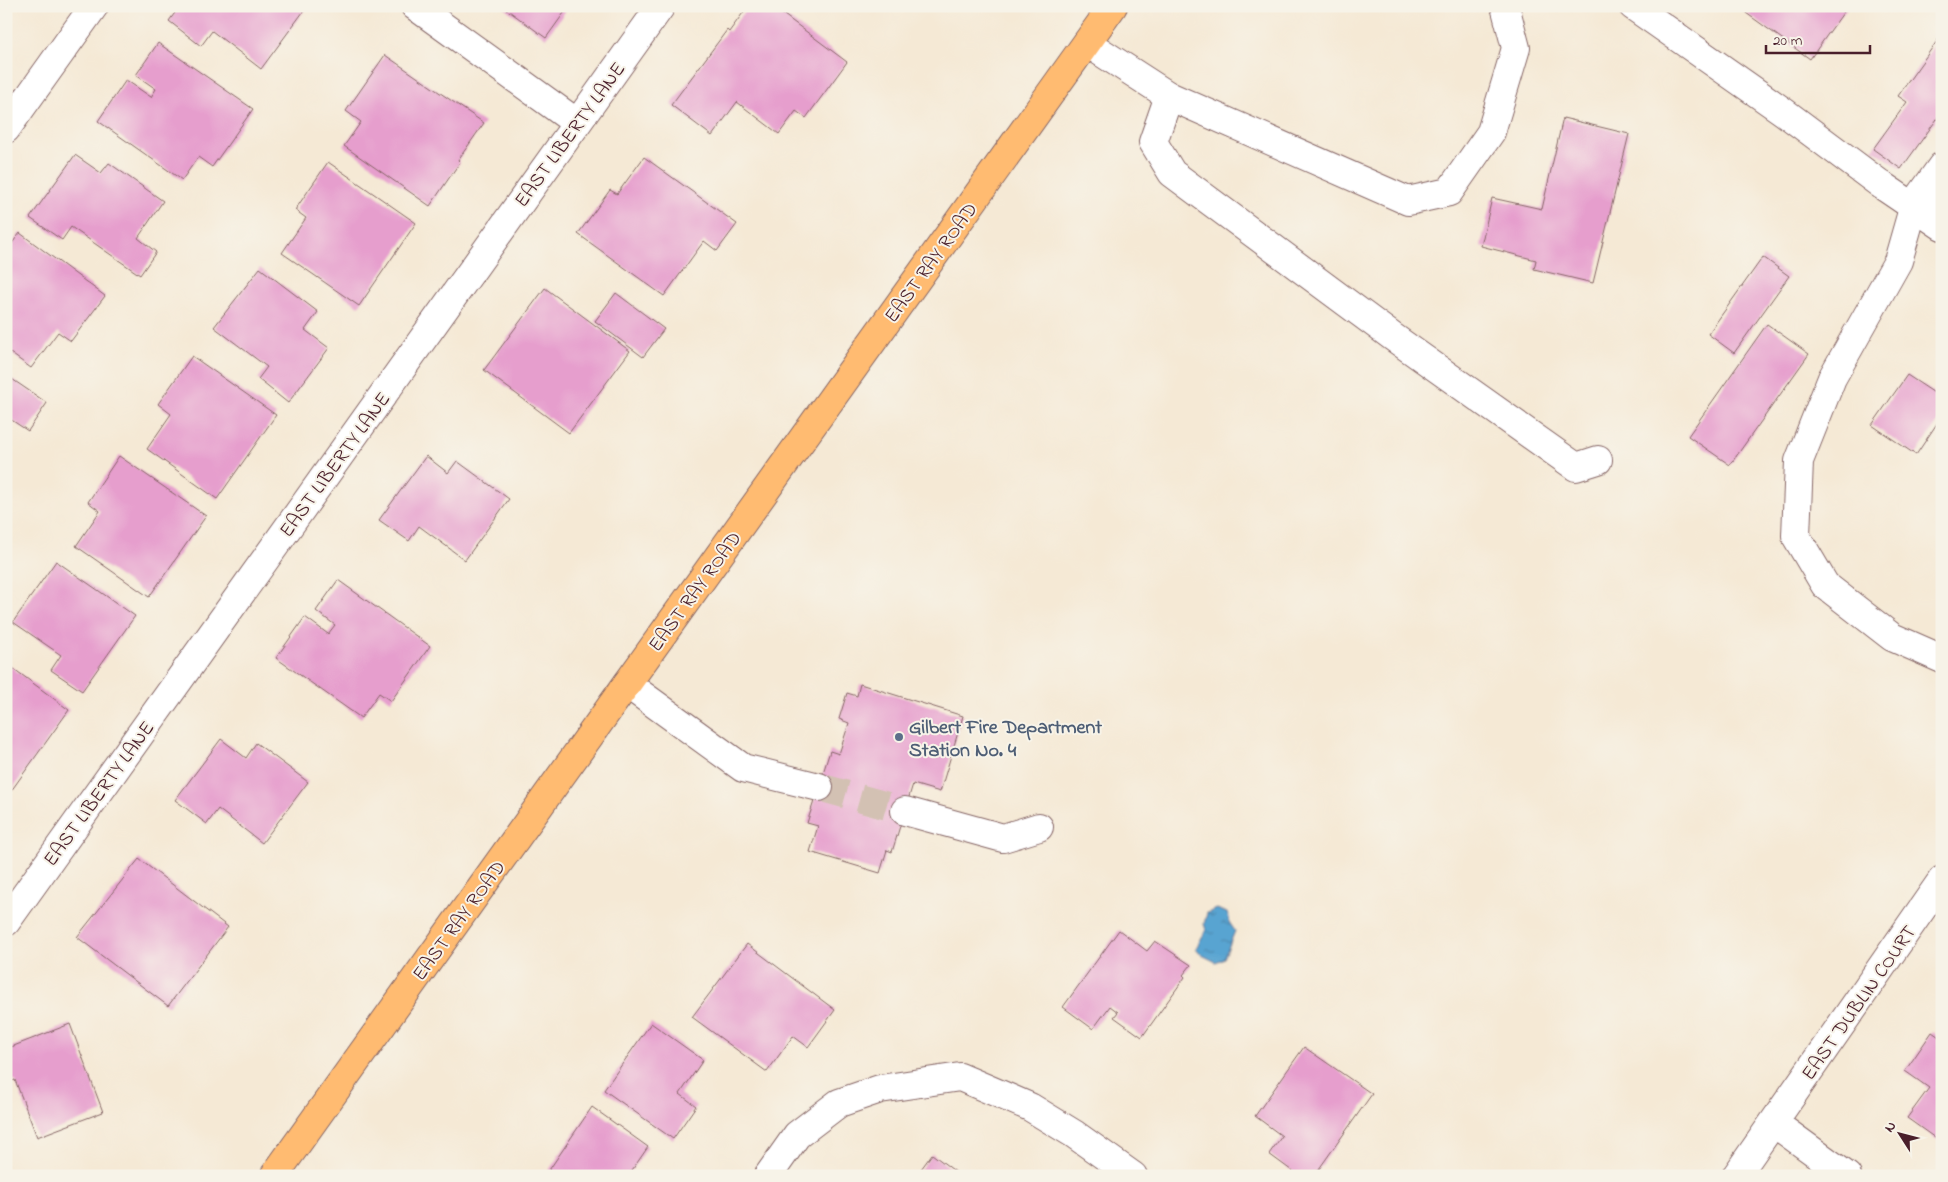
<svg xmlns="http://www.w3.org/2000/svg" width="1948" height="1182" font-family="'Indie Flower',sans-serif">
  <defs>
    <pattern id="water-ripples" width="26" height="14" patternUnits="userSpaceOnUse" patternTransform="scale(1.25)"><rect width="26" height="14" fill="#59a4d1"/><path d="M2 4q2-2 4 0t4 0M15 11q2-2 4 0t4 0" fill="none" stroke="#4c85aa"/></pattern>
  </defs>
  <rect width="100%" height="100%" fill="#f7f3e8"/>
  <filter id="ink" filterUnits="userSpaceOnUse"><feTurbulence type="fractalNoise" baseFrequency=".02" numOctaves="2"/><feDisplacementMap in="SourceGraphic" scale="10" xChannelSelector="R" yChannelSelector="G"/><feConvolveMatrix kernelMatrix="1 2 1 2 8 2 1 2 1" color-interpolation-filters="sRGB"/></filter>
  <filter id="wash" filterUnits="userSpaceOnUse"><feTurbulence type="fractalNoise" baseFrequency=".0096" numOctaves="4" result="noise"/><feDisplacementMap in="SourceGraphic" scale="20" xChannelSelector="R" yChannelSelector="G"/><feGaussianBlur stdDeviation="1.12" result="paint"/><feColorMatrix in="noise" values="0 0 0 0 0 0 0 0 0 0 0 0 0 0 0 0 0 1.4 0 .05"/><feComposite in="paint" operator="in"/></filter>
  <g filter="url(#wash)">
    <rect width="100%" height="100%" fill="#f5e9d5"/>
    <path fill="url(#water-ripples)" stroke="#52627e" d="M1217 909 1227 913 1229 918V922L1235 931 1224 958 1216 962 1202 955 1196 948 1206 930 1204 924 1207 913Z"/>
    <g id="blocks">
      <g fill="#e69ecd">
        <path d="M180 6H303L306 8 261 69 212 31 201 46 169 21Z"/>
        <path d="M502 6H569L546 38Z"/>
        <path d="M748 6H772L847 62 806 118 796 111 779 134 737 102 712 136 671 105 727 30 729 32Z"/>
        <path d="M1751 6H1848L1810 59 1746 13Z"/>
        <path d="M1942 34V112L1901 169 1873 149 1907 102 1898 96Z"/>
        <path d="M158 43 253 109 212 167 198 157 182 180 98 121 126 80 151 97 156 89 136 75Z"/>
        <path d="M385 55 484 123 458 160 460 162 430 206 344 146 361 122 346 111Z"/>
        <path d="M1563 118 1629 134 1593 283 1534 269 1536 260 1481 246 1492 198 1542 209Z"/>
        <path d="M75 155 101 173 109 163 163 201 138 238 156 252 140 275 71 227 62 240 30 218Z"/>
        <path d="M644 157 737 224 717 251 704 241 664 296 578 234 610 190 617 194Z"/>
        <path d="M328 162 416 223 359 306 282 253 306 218 295 210Z"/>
        <path d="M20 233 105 296 71 341 58 332 31 368 6 350V251Z"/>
        <path d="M1763 257 1789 276 1734 353 1708 334Z"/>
        <path d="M260 268 318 312 305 330 329 348 288 403 258 379 267 367 214 327Z"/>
        <path d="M545 288 630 351 569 433 484 370Z"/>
        <path d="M616 293 664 329 643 357 595 321Z"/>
        <path d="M1767 324 1809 354 1730 465 1688 436Z"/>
        <path d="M192 356 276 415 217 499 147 449 171 414 158 404Z"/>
        <path d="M6 375 47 403 28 431 10 419 6 423Z"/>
        <path d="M1907 375 1942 398V416L1916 455 1872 425Z"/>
        <path d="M119 456 206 516 149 597 76 546 100 511 88 502Z"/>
        <path d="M426 456 448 473 457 461 509 499 465 560 419 526 409 541 379 520Z"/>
        <path d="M56 561 135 616 82 691 51 670 61 655 13 622Z"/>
        <path d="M338 580 430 646 391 701 379 693 361 718 276 658 305 617 328 634 335 625 316 611Z"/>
        <path d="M6 663 69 710 11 791 6 788Z"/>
        <path d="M860 684 963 716 940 792 913 784 892 852 887 850 880 873 810 852 818 826 807 823 830 751 839 754 849 723 839 719 847 693 857 696Z"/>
        <path d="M221 739 246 758 256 743 308 782 262 843 218 809 207 824 175 800Z"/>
        <path d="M139 859 228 927 168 1006 77 937Z"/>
        <path d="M1119 930 1147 951 1155 941 1191 965 1183 975 1185 977 1142 1037 1114 1017 1118 1012 1110 1006 1093 1029 1063 1007Z"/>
        <path d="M747 944 835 1010 808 1047 793 1036 767 1072 692 1017Z"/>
        <path d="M651 1023 703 1060 680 1094 696 1106 673 1139 604 1090Z"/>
        <path d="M70 1024 103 1112 37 1137 15 1080 6 1083V1049Z"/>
        <path d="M1932 1032 1942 1039V1143L1907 1118 1929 1088 1905 1071Z"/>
        <path d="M1304 1047 1372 1094 1314 1176H1299L1269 1154 1282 1136 1255 1116Z"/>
        <path d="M592 1107 648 1147 628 1176H545Z"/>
        <path d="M932 1154 961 1176H916Z"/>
      </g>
    </g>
  </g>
  <g filter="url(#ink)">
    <use href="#blocks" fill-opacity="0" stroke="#866666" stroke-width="1"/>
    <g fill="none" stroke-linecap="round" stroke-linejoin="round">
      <path stroke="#d3c1b3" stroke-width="28" stroke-dasharray="28 14" stroke-linecap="butt" d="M819 787 905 811"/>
      <g stroke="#866666" stroke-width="30">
        <g id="minor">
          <path d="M415 6 577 123"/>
          <path d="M1633 6 1784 112 1883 186 1942 226"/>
          <path d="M1087 43 1169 96 1408 201 1449 192 1491 132 1516 48 1505 6"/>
          <path d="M1169 96 1153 142 1172 173 1393 337 1576 467 1598 460"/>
          <path d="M6 129 94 6"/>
          <path d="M1914 205 1898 261 1832 378 1799 461 1796 536 1825 585 1892 637 1942 659"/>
          <path d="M1933 207 1914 205 1942 166"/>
          <path d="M627 684 743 768 819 787"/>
          <path d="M905 811 1003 838 1039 827"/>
          <path d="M6 922 661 6"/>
          <path d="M1774 1123 1847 1176"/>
          <path d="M768 1176 797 1135 839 1103 880 1089 960 1077 1030 1107 1074 1134 1133 1176"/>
          <path d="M1736 1176 1942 880"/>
        </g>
      </g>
      <g stroke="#866666" stroke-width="30">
        <path id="major" d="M274 1176 1113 6"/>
      </g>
      <use href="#minor" stroke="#fff" stroke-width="28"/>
      <use href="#major" stroke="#ffbb71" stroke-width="28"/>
    </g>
  </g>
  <circle fill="#5c6f8a" stroke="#f7f3e8" stroke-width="2" cx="899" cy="737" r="5"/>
  <g text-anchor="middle" stroke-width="4" stroke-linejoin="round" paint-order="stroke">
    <g font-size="20" fill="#4a1f2b" stroke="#f7f3e8">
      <text transform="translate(569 134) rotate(-54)" y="7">EAST LIBERTY LANE</text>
      <text transform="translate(930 262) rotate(-54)" y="7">EAST RAY ROAD</text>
      <text transform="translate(334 464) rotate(-54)" y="7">EAST LIBERTY LANE</text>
      <text transform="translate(694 591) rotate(-54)" y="7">EAST RAY ROAD</text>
      <text transform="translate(98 793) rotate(-54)" y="7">EAST LIBERTY LANE</text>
      <text transform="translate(458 920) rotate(-54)" y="7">EAST RAY ROAD</text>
      <text transform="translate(1858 1002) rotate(-55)" y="7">EAST DUBLIN COURT</text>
    </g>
    <g font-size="20" font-weight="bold" fill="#4e5e75" stroke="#f7f3e8" text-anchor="start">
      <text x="909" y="733">Gilbert Fire Department<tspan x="909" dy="23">Station No. 4</tspan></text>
    </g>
  </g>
  <rect width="1948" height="1182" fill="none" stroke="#f7f3e8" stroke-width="25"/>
  <g transform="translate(1900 1134) rotate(306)" stroke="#f7f3e8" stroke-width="4" paint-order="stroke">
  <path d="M0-4L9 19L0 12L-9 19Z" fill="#4a1f2b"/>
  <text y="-8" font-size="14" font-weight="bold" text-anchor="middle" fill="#4a1f2b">N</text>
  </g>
  <path d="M1766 45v8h104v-8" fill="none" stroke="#4a1f2b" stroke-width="2.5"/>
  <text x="1773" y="45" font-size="15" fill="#4a1f2b" stroke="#f7f3e8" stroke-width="4" paint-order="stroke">20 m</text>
</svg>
